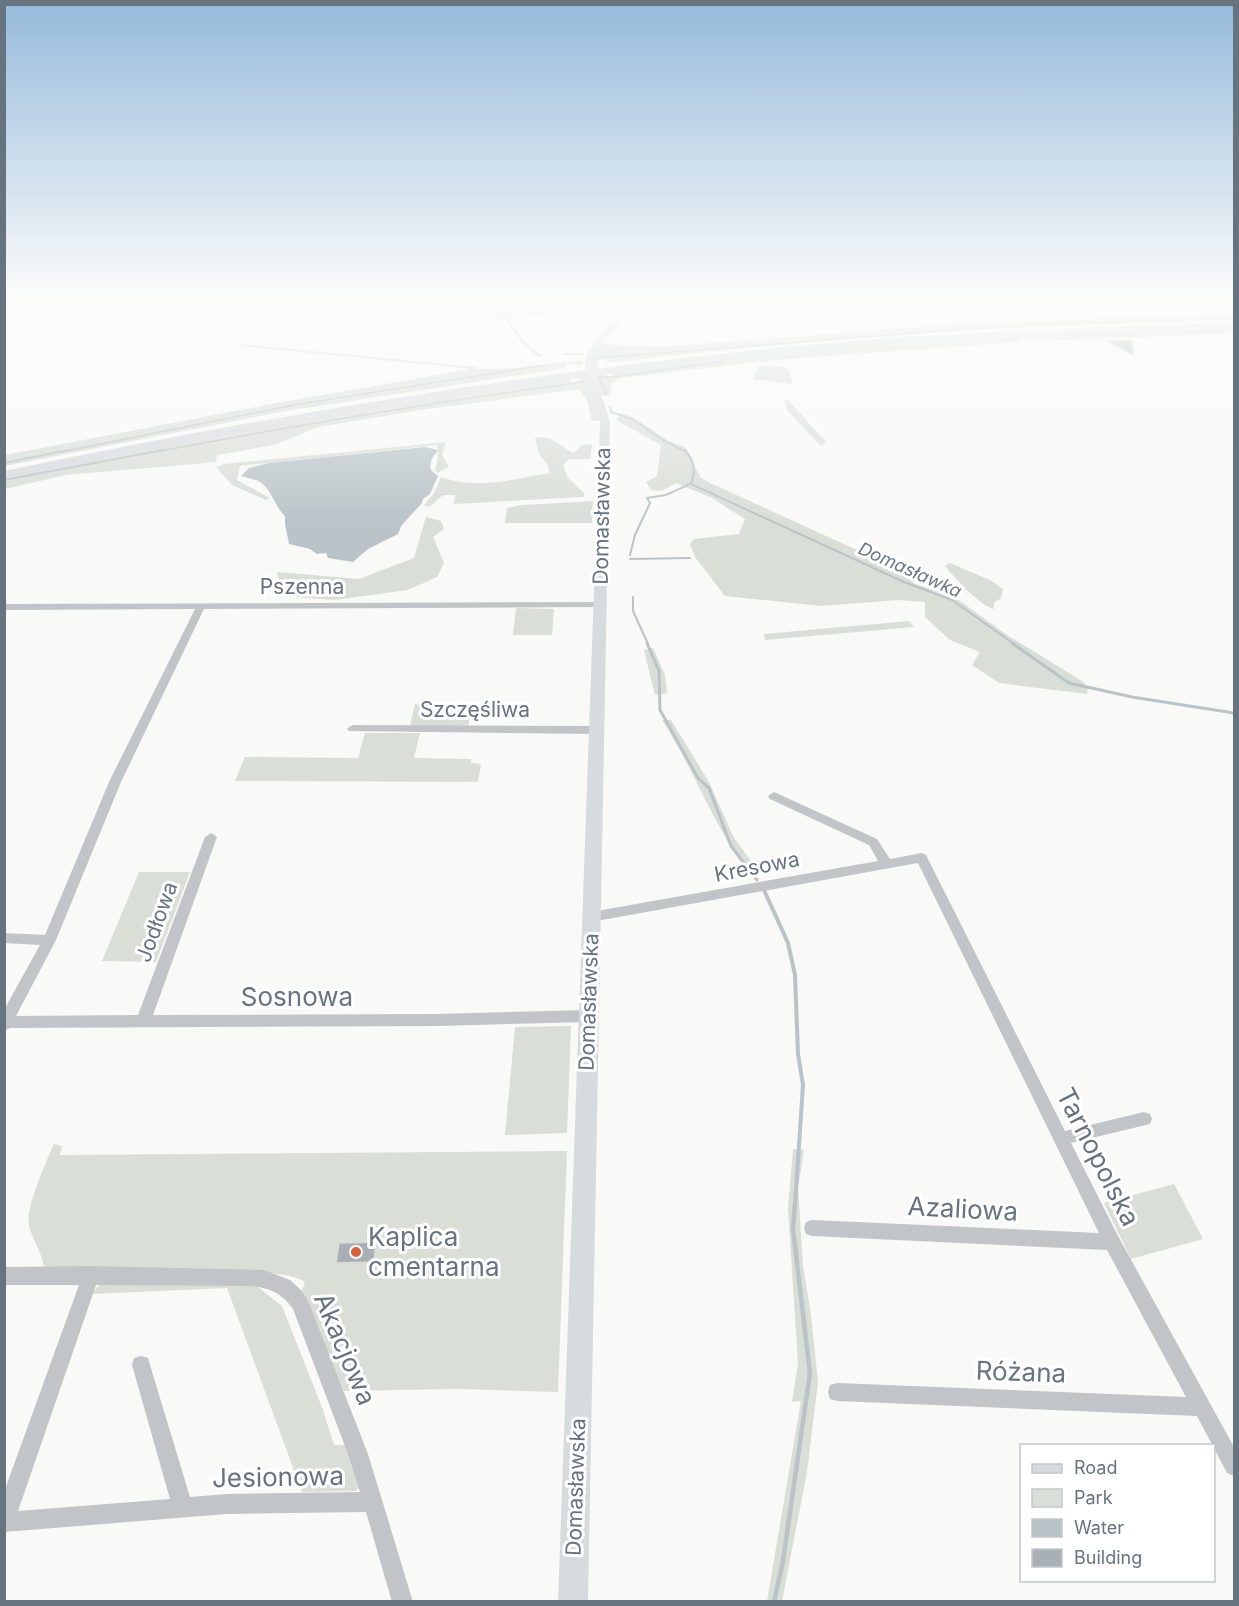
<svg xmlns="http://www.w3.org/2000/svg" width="1239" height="1606" font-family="Inter,sans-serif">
  <rect width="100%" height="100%" fill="#f9f9f7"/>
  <g fill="#d9ded7">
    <path d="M489 300H625L624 303 595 307 596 309 497 321Z"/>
    <path d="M1234 314V320C1028 325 822 337 616 362H607L604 358 597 362 600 374 612 377 611 372C818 348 1026 332 1234 328V334L1034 341 1021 339 1019 342 786 359 619 378 611 385V395H601C593 373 588 365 602 344L661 347 982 322Z"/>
    <path d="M241 344 478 367 475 369H503L583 360 582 365 565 363 566 367 559 369 285 411 5 466V455L277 403 472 369 238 346Z"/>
    <path d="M759 366 787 367 793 384 753 379Z"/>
    <path d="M580 376H587L601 420 592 421 587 401 580 390H572L420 410 319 427 274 445 217 455 216 462 66 475 5 489 4 478 259 427 568 378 572 382 579 380Z"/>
    <path d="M787 399 826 442 823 445H820L788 411 784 400Z"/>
    <path d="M621 414 633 417 667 440 685 447 701 478 710 483 903 571 915 584 953 596 1007 635 1082 681 1088 688 1087 694 999 683 972 665 980 652 950 640 925 617V602L898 600 821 606 725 596 695 557 690 544 694 539 739 534 745 519 712 498 676 483 662 491 651 490 646 482 657 476 661 445 616 420Z"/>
    <path d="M535 437 549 438 573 453 582 445 592 444 590 459H569L563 465 568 478 584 493V497L454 504 455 495H443L429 507 424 505 434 493 441 477C476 490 514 479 550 473L547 464 539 454Z"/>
    <path d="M446 442 442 454 449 467 437 473 435 469 438 457 437 445 240 466 237 480 270 498 266 500 232 485 216 467 224 464Z"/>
    <path d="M593 501 592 523H505L507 508 522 505Z"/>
    <path d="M426 517 441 521 444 529 433 537 444 563 437 577 408 590 334 600 283 596 277 572 359 579 414 558Z"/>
    <path d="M950 563 990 580 1003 589 1001 598 994 603V609C980 606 955 578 945 566Z"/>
    <path d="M516 608 554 609 552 635H513Z"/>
    <path d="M909 621 914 627 765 640 764 634Z"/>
    <path d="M653 648 665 675 667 693 655 695 644 650Z"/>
    <path d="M415 704 472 705 468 727 410 726Z"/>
    <path d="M662 720H671L709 782 734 838 757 869 748 872C713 825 694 769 662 720Z"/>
    <path d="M365 733H420L414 758 471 759V763L481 764 478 782 235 781 245 757 358 758Z"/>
    <path d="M139 872H190L156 962 102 961Z"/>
    <path d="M571 1026 567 1133 505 1135 515 1027Z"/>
    <path d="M54 1144 62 1146 60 1155 567 1151 558 1392 458 1389 344 1391 301 1294 305 1282C283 1263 85 1270 44 1270 44 1255 33 1241 29 1226 25 1208 46 1162 54 1144Z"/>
    <path d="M793 1149 804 1150 798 1188 803 1266 811 1315 818 1382 807 1472 782 1601H767L801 1401 792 1402 798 1363 788 1209Z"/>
    <path d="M1174 1184 1203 1239 1131 1259 1104 1203Z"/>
    <path d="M246 1281 258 1287 282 1306 323 1410 334 1445H349L362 1485 356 1491 302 1492 227 1288 91 1294 100 1284Z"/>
  </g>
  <path fill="#bac4c8" d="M425 447 438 450C433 458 429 460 431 470L438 476 430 494 423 499 422 503 401 526 398 534 368 549 353 562 328 558 326 553 317 554 310 549 289 544 285 524V516C275 507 271 488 260 482 255 479 247 478 241 476L249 468 269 463Z"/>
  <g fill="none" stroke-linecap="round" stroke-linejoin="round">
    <g stroke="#bac4c8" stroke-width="1.5">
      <path d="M500 300C504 319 523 347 541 356"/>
      <path d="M1068 335 1234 330"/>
      <path d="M565 354H583"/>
      <path d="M597 358 1018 325 1234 318"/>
      <path d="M599 377H614L725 361"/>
      <path d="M599 377 606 395"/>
      <path d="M610 407 611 412 632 419 663 440 686 452"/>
      <path d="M61 452 294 405 539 366"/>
      <path d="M155 452C298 425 440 401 584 382"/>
    </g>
    <g stroke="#bac4c8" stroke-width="2">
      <path d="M685 450C694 460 696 472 691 484L904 582 952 600 1014 644"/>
      <path d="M4 463 68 450"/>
      <path d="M4 480 163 450"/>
      <path d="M630 555 635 535 650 503 647 498 666 495 690 484"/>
      <path d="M630 559 690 558"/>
      <path d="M633 597V611L648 644"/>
    </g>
    <g stroke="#bac4c8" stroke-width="3">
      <path d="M647 643 659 671 660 710 698 778 709 788 731 846 757 880"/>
      <path d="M1012 643 1069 683 1132 697 1234 713"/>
    </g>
    <path stroke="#bac4c8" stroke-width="4" d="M764 890 788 943 795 975 798 1054 803 1085 795 1205"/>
    <path stroke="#bac4c8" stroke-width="4.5" d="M774 1602 783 1561 810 1373 793 1229 795 1203"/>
  </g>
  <g fill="#a9b0b5" stroke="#dbdbd9" stroke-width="1.5">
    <path d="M1132 340 1134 356 1106 341Z"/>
    <path d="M376 1242 374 1262 336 1263 339 1243Z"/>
  </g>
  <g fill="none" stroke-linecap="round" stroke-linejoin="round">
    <g fill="#c1c5c8" fill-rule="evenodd">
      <path d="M600 602 605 605 603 607 204 609 121 782 56 940 16 1016 138 1015 205 837 211 833 217 837 153 1015 437 1014 588 1010 593 1012 595 1016 593 1020 588 1022 437 1026 10 1028 4 1031V1010L40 945 4 943V933L45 935 109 782 195 609 4 610V604Z"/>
      <path d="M353 725 597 726 603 730 597 734 349 731 347 729 349 727Z"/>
      <path d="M774 792 877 839 890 859 922 853 926 855 1065 1131 1144 1112 1150 1114 1152 1119 1150 1124 1071 1143 1118 1236 1234 1447V1476L1227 1473 1197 1416 837 1401 830 1399 828 1392 830 1385 837 1383 1186 1397 1107 1250 812 1236 806 1234 804 1228 806 1222 812 1220 1099 1233 918 863 591 922 586 921 584 917 586 913 591 912 878 861 869 845 770 799 768 796Z"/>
      <path d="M91 1266 264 1270 290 1280 301 1290 309 1303 368 1454 413 1602H392L366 1512 227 1514 4 1532V1492L79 1285H4V1267ZM96 1285 247 1286C268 1287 281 1292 293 1309L348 1454 360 1492 227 1494 190 1497 150 1365 148 1358 141 1356 134 1358 132 1365 170 1499 18 1511Z"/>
    </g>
    <path fill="#d6dbde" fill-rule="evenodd" d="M631 300H640L607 337 596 355 594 366 596 377 610 422 588 1602H558L600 422 586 377 585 366 587 355 601 334Z"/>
    <path fill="#d6dbde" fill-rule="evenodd" d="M1234 323V329C1078 334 922 340 767 356 510 382 257 426 4 479V471C257 418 511 375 767 349 922 333 1078 327 1234 323Z"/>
  </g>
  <linearGradient id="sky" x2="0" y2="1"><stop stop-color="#95badb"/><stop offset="0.57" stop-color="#fcfcfb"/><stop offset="1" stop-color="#fcfcfb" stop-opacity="0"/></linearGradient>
  <rect width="1239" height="525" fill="url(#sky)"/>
  <circle fill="#d4623c" stroke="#fff" stroke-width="2" cx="356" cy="1252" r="6"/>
  <g text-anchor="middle" stroke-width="6" stroke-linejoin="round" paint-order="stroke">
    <g font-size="18" font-style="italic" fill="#677980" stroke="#fff">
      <text transform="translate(910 570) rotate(24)" y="6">Domasławka</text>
    </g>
    <g font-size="21" fill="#66747f" stroke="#fff">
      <text transform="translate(602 516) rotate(-89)" y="7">Domasławska</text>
      <text x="302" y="594">Pszenna</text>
      <text x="475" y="717">Szczęśliwa</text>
      <text transform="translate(757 867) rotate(-11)" y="7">Kresowa</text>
      <text transform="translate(157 922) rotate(-70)" y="7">Jodłowa</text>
      <text transform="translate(589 1002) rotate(-88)" y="7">Domasławska</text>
      <text transform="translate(576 1487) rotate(-88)" y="7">Domasławska</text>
    </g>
    <g font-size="26" fill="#66747f" stroke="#fff">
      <text x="297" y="1006">Sosnowa</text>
      <text transform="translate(1098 1157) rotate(63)" y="9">Tarnopolska</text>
      <text transform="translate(963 1209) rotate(3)" y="9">Azaliowa</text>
      <text transform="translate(345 1349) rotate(67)" y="9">Akacjowa</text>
      <text transform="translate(1021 1372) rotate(2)" y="9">Różana</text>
      <text transform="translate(278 1477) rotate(-1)" y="9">Jesionowa</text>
    </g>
    <g font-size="26" fill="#66747f" stroke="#fff" text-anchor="start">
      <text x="368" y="1246">Kaplica<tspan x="368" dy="30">cmentarna</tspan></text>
    </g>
  </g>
  <rect width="1239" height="1606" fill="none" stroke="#66747f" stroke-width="12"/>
  <rect x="1020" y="1444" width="195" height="138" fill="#ffffff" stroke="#c2c7cc" stroke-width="1.5"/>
  <rect x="1032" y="1464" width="30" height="9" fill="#d6dbde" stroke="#c2c7cc" stroke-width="1.5"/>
  <text x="1074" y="1474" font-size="18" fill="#66747f">Road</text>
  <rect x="1032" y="1489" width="30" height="18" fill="#d9ded7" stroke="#c2c7cc" stroke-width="1.5"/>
  <text x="1074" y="1504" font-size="18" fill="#66747f">Park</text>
  <rect x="1032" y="1519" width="30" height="18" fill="#bac4c8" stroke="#c2c7cc" stroke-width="1.5"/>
  <text x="1074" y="1534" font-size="18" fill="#66747f">Water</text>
  <rect x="1032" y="1549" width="30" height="18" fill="#a9b0b5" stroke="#c2c7cc" stroke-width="1.5"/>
  <text x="1074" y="1564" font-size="18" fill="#66747f">Building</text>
</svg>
